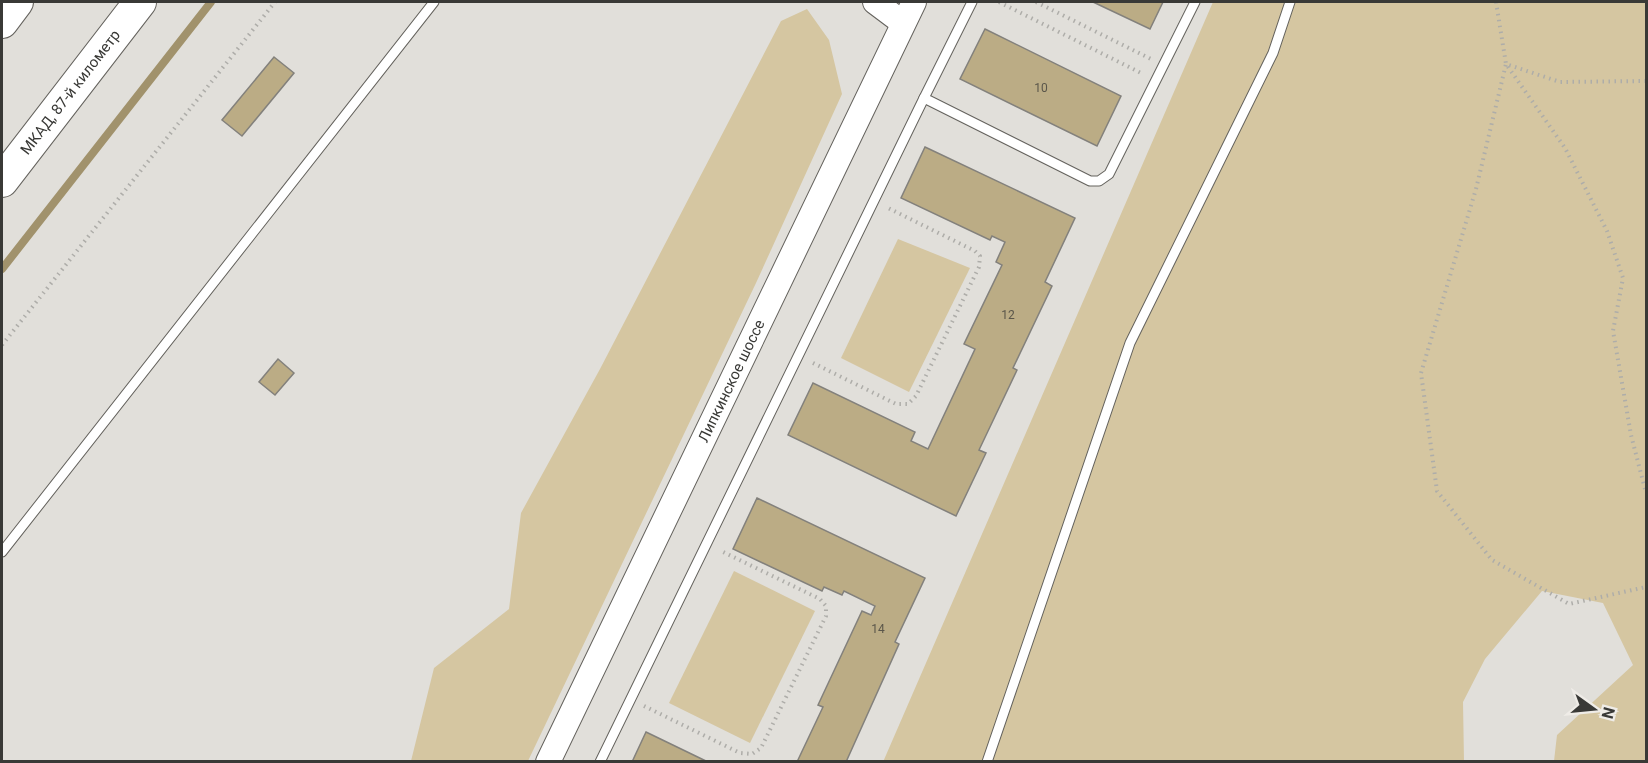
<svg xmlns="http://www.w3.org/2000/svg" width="1648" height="763" font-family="Roboto,sans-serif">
  <rect width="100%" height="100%" fill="#e1dfda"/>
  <g fill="#d5c6a1">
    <path d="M1213 2H1646V761H1554L1557 735 1633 665 1603 603 1542 591 1485 659 1463 702 1464 761 883 762Z"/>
    <path d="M807 9 829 40 842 94 756 283 528 761H411L434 668 509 609 521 513 600 369 781 21Z"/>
    <path d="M898 239 970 268 909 392 841 358Z"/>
    <path d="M734 571 815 611 750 743 669 703Z"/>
  </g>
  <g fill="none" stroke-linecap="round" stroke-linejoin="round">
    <path stroke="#a1926c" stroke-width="8" d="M2 269 211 2"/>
  </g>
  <g fill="#bbac85" stroke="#83817c" stroke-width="1.5">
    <path d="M1093 2H1163L1150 29Z"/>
    <path d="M985 29 1121 96 1097 146 960 79Z"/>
    <path d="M274 57 294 73 242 136 222 120Z"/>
    <path d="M925 147 1075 218 1045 282 1052 286 1013 368 1017 370 979 450 986 453 956 516 788 435 813 383 915 432 911 441 928 449 975 349 964 344 1002 265 996 262 1005 242 992 236 990 240 901 198Z"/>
    <path d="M278 359 294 373 275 395 259 382Z"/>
    <path d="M757 498 925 578 895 642 899 644 846 762H797L823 707 818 705 862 611 871 615 875 606 844 591 842 595 824 587 822 591 733 549Z"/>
    <path d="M646 732 708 762H632Z"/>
  </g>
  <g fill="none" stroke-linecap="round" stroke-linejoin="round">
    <g stroke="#64625d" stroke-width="11">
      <g id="service">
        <path d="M972 2 924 98 1090 181H1099L1109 174 1195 2"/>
        <path d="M2 552 434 2"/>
        <path d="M600 762 924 98"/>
        <path d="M987 762 1130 343 1273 53 1290 2"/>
      </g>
    </g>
    <g stroke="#64625d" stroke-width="26">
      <g id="tertiary">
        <path d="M875 2 903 23"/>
        <path id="s1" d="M548 762 914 2"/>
      </g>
    </g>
    <g stroke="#64625d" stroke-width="34">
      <g id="trunk">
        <path d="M2 22 17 2"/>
        <path id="s2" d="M2 181 140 2"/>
      </g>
    </g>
    <g stroke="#aeada9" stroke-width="4" stroke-dasharray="1.5 4.5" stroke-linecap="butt">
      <path d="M999 2 1143 74"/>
      <path d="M1036 2 1151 59"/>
      <path d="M1496 2 1506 64 1565 148 1607 231 1623 278 1613 331 1631 435 1646 493"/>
      <path d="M1646 81 1560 82 1506 64 1476 189 1421 373 1437 491 1492 560 1569 604 1646 587"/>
      <path d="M2 345 275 2"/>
      <path d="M813 363 896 404H908L916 396 979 267 980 256 975 251 888 208"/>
      <path d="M644 706 740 753 752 754 761 748 826 616V606L820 599 721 551"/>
    </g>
    <use href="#service" stroke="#fff" stroke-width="9"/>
    <use href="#tertiary" stroke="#fff" stroke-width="24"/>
    <use href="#trunk" stroke="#fff" stroke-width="32"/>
  </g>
  <g text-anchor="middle" stroke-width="4.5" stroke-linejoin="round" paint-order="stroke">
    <g font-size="12" fill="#5a564a">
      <text x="1041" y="92">10</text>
      <text x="1008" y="319">12</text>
      <text x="878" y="633">14</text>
    </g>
    <g font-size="15" fill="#393936" stroke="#efece7">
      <text dy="5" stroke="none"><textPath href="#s2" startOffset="112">МКАД, 87-й километр</textPath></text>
      <text dy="5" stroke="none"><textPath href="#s1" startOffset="423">Липкинское шоссе</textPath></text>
    </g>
  </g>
  <rect width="1648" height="763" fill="none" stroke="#393936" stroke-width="6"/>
  <g transform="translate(1594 709) rotate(105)" stroke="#efece7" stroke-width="4.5" paint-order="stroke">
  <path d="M0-4.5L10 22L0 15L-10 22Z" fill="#393936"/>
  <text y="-9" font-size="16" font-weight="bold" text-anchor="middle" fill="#393936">N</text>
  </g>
</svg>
